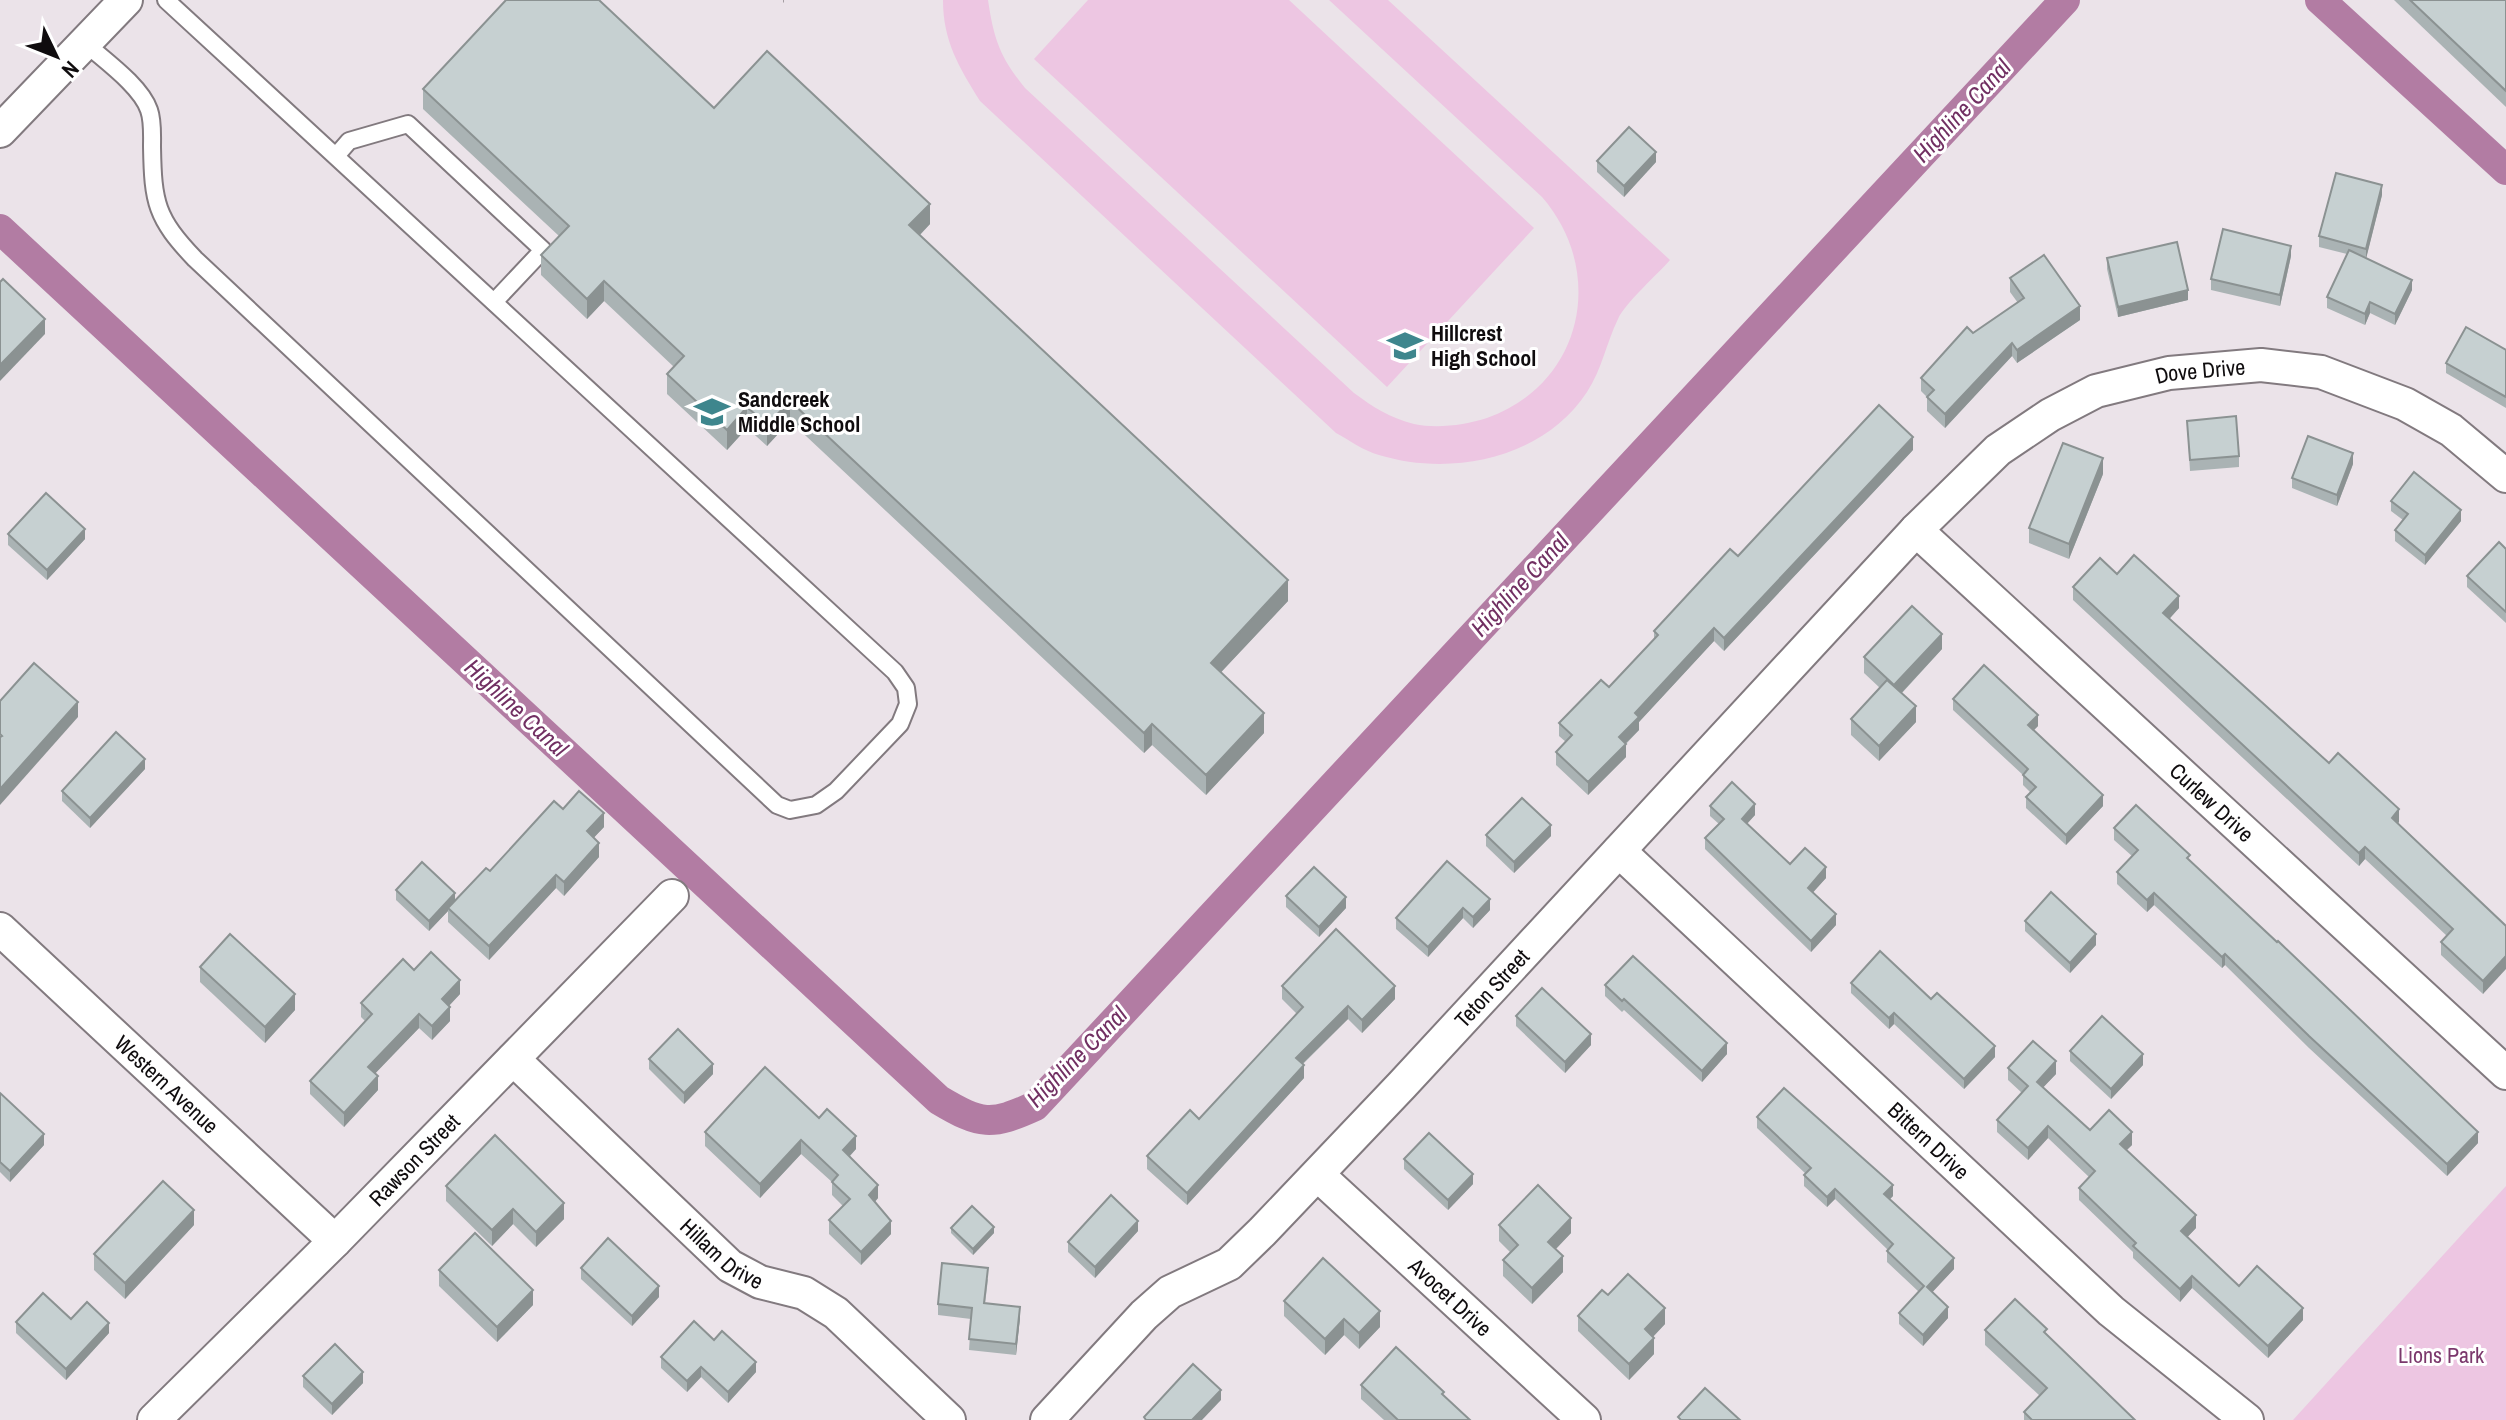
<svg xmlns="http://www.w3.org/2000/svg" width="2506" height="1420" font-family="'Archivo Narrow',sans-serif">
  <rect width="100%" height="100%" fill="#ebe3e9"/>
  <g fill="#edc6e2">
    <path d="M943 0H988C994 40 1000 57 1025 88L1354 393C1373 407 1390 418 1414 424 1437 429 1465 425 1487 418 1583 384 1607 272 1542 197L1329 0H1388L1670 260C1657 275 1625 303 1618 319 1606 344 1602 369 1587 392 1543 459 1451 477 1379 455 1364 451 1349 440 1336 433L980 101C959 67 943 41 943 0Z"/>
    <path d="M1088 0H1289L1534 228 1387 387 1034 59Z"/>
    <path d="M2506 1186V1420H2293Z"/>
  </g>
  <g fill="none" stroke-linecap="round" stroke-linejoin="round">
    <g stroke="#b27ca3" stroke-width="30">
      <path d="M2320 0 2506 170"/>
      <path d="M0 229 939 1100C981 1125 991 1126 1035 1106L2065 0"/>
    </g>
    <g stroke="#827a7f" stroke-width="20">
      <g id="service">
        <path d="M85 43C104 60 141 86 149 110 153 121 152 136 152 147 153 203 156 218 195 259L777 805 790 810 816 805 836 791 900 724 908 704 906 688 895 672 166 0"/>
        <path d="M336 156 349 141 408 124 543 250 494 302"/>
      </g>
    </g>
    <g stroke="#827a7f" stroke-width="36">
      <g id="minor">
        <path d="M0 131 126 0"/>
        <path id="s1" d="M1916 530 2506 1073"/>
        <path id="s2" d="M1619 851 2111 1311 2247 1420"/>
        <path id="s3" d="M0 929 335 1241"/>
        <path id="s4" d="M513 1059 730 1266 760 1282 804 1293 836 1313 949 1420"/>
        <path id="s5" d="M1318 1175 1584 1420"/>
        <path id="s6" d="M154 1420 335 1241 672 896"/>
        <path id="s7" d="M1047 1420 1144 1315 1170 1292 1229 1264 1262 1232 1402 1085 1916 530 1998 450 2050 415 2096 391 2169 373 2261 365 2321 372 2405 404 2451 430 2506 476"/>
      </g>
    </g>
    <path stroke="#a49da2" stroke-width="5" stroke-dasharray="2 6" stroke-linecap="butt" d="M783 0H784"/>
    <use href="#service" stroke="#fff" stroke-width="16"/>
    <use href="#minor" stroke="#fff" stroke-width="32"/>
  </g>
  <g fill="#aab3b4">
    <path d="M2394 0H2506V107Z"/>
    <path d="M423 89 714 108 930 224 920 235 1288 601 1221 672 1264 733 1206 795 1152 745 1144 753 790 421 767 446 747 428 727 450 667 394V374L674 367 604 301 587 319 541 275V255L559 236 423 109Z"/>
    <path d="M1597 161 1656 162 1624 197 1597 172Z"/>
    <path d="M2382 195 2366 258 2412 290 2395 325 2370 313 2365 325 2327 308V297L2347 254 2319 247V236Z"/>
    <path d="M2291 256 2280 306 2211 290V279Z"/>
    <path d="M2107 258 2188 300 2118 317 2107 269Z"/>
    <path d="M2010 278 2080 320 2017 363 2012 356 1945 428 1927 411V397L1921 391V378L1973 333 2018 303 2010 292Z"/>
    <path d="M2506 350V408L2446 373V363Z"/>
    <path d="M2187 421 2239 456V467L2190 471Z"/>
    <path d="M1913 450 1724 651 1714 641 1639 722V730L1626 744V757L1588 795 1556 765V752L1566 742 1559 736V723L1609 687 1654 639V631L1738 556Z"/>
    <path d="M2353 464 2337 506 2292 488V478Z"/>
    <path d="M2103 474 2069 559 2029 543V528Z"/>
    <path d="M2391 501 2461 521 2425 565 2395 541V530L2403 520 2391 511Z"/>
    <path d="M8 534 85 539 47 580 8 545Z"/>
    <path d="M2506 549V623L2467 587V576Z"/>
    <path d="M2117 574 2179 608 2169 619 2329 763 2399 822 2398 823 2506 926 2483 994 2441 955V942L2447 936 2365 859 2359 866 2073 600V587Z"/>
    <path d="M1942 649 1902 693 1916 722 1879 761 1851 735V719L1880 688 1864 673V657Z"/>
    <path d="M1953 699 2038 726 2034 730 2103 806 2066 845 2026 808V797L2031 793 2023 785V775L1953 710Z"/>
    <path d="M145 769 90 828 62 801V791Z"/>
    <path d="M1710 806 1755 815 1747 824 1790 864 1826 878 1813 892 1836 925 1811 952 1705 849V838L1719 824 1710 816Z"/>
    <path d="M563 809 604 827 593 838 599 857 564 896 556 888 489 960 448 922V911L429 931 396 900V890L455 901Z"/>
    <path d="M2114 828 2190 861 2478 1143 2447 1176 2309 1048 2225 965 2222 968 2154 905 2147 912 2117 884V872L2132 856 2114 840Z"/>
    <path d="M1486 835 1551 836 1514 873 1486 846Z"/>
    <path d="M1286 896 1346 908 1319 937 1286 907Z"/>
    <path d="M1490 899V910L1473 928 1463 918 1428 957 1396 929V918Z"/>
    <path d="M2025 921 2096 945 2070 973 2025 931Z"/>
    <path d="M200 967 295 1010 265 1043 200 982Z"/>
    <path d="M414 970 460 994 449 1006 450 1021 432 1040 419 1028 375 1073 378 1090 344 1127 310 1094V1081L365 1021 361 1017V1003Z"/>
    <path d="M1851 983 1995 1057 1964 1089 1894 1024 1889 1029 1851 993Z"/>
    <path d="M1605 985 1727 1054 1702 1082 1624 1010 1622 1012 1605 996Z"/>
    <path d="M1282 986 1395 999 1362 1033 1348 1019 1303 1064 1304 1078 1187 1205 1147 1169V1156L1199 1119 1297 1014 1282 999Z"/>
    <path d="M1516 1016 1591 1045 1565 1073 1516 1026Z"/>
    <path d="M2070 1051 2143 1065 2111 1099 2070 1061Z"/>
    <path d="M649 1059 713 1074 684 1104 649 1069Z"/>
    <path d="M2008 1068 2056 1074 2043 1087 2090 1130 2132 1145 2127 1150 2196 1228 2187 1237 2239 1286 2303 1320 2268 1358 2192 1288 2180 1302 2133 1258V1252L2079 1200V1188L2089 1177 2048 1138 2028 1160 1997 1132V1120L2022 1093 2008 1080Z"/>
    <path d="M0 1093 44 1145 10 1182 0 1172Z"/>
    <path d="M1757 1117 1893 1196 1890 1199 1954 1269 1932 1292 1948 1318 1923 1346 1899 1324V1313L1919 1292 1887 1262V1251L1888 1250 1835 1199 1827 1207 1804 1186V1175L1806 1174 1757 1128Z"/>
    <path d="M819 1118 856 1149 850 1156 878 1198 875 1202 891 1234 861 1265 829 1234V1220L843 1206 832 1195V1182L801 1154 760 1198 705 1146V1132Z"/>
    <path d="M1404 1159 1473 1184 1448 1210 1404 1169Z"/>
    <path d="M446 1186 564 1219 536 1247 513 1224 492 1246 446 1201Z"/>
    <path d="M194 1225 125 1299 94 1270V1254Z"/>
    <path d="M1499 1225 1571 1233 1556 1249 1563 1272 1532 1304 1503 1276V1260L1511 1253 1499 1241Z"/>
    <path d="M951 1228 994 1233 973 1255 951 1233Z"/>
    <path d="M1138 1231 1095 1278 1068 1252V1242Z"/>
    <path d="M581 1268 659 1297 632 1326 581 1279Z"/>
    <path d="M439 1270 533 1305 497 1342 439 1286Z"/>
    <path d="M988 1279 985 1304 1020 1318 1016 1355 969 1350 971 1319 938 1315V1304Z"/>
    <path d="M1608 1295 1665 1324 1653 1337 1654 1354 1629 1380 1578 1331V1316Z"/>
    <path d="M1284 1301 1380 1327 1359 1349 1344 1335 1325 1355 1284 1316Z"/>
    <path d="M71 1319 109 1333 66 1380 16 1333V1322Z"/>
    <path d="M1985 1330 2047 1336 2135 1420H2024V1412L2040 1396 1985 1345Z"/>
    <path d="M661 1357 756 1372 728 1403 701 1377 687 1392 661 1368Z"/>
    <path d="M303 1376 363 1383 332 1415 303 1387Z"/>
    <path d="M1361 1385 1444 1396 1470 1420H1384L1361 1399Z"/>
  </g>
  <g fill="#8b9292">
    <path d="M1656 152V162L1624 197V186Z"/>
    <path d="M2382 185V195L2366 259V249Z"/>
    <path d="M930 204V224L909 246V225Z"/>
    <path d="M2291 246V256L2280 306V295Z"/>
    <path d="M2412 280V290L2395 325V314Z"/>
    <path d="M604 281V301L587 319V299Z"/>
    <path d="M2188 290V300L2118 317V307Z"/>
    <path d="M2370 302V313L2365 325V314Z"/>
    <path d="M2080 306V320L2017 363V350Z"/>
    <path d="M45 319V334L0 381V365Z"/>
    <path d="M2012 343V356L1945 428V414Z"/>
    <path d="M790 401V421L767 446V425Z"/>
    <path d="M747 407V428L727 450V430Z"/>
    <path d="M1913 437V450L1724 651V638Z"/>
    <path d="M2353 453V464L2337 506V495Z"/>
    <path d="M2103 458V474L2069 559V544Z"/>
    <path d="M2461 510V521L2425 565V555Z"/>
    <path d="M85 529V539L47 580V570Z"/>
    <path d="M1288 580V601L1211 683V663Z"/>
    <path d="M2179 596V608L2163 626V613Z"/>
    <path d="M1714 628V641L1639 722V730L1619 750V737L1635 713Z"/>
    <path d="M1942 634V649L1894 701V685Z"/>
    <path d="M78 702V717L0 805V789Z"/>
    <path d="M1916 706V722L1879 761V746Z"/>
    <path d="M1264 713V733L1206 795V775Z"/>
    <path d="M2038 715V726L2028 736V725Z"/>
    <path d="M1152 724V745L1144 753V733Z"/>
    <path d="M1626 744V757L1588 795V782Z"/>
    <path d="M145 759V769L90 828V818Z"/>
    <path d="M2103 795V806L2066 845V835Z"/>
    <path d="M1755 804V815L1742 829V819Z"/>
    <path d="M2399 809V822L2392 830V818Z"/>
    <path d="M604 813V827L587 845V831Z"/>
    <path d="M1551 825V836L1514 873V862Z"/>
    <path d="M599 843V857L564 896V882Z"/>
    <path d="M2365 847V859L2359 866V853Z"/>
    <path d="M1826 867V878L1808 898V888Z"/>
    <path d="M556 875V888L489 960V946Z"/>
    <path d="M455 893V904L448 908V911L429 931V921Z"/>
    <path d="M2154 893V905L2147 912V900Z"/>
    <path d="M1346 897V908L1319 937V927Z"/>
    <path d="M1490 899V910L1473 928V917Z"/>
    <path d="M1463 908V918L1428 957V947Z"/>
    <path d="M1836 914V925L1811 952V941Z"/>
    <path d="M2096 934V945L2070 973V963Z"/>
    <path d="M2225 954V965L2222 968V957Z"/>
    <path d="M2506 956V969L2483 994V981Z"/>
    <path d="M460 980V994L442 1013V999Z"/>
    <path d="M1395 986V999L1362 1033V1020Z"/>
    <path d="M295 994V1010L265 1043V1027Z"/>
    <path d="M1348 1006V1019L1296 1070V1058Z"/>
    <path d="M450 1007V1021L432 1040V1026Z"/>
    <path d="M1894 1013V1024L1889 1029V1018Z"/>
    <path d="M419 1014V1028L368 1081V1067Z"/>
    <path d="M1591 1034V1045L1565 1073V1062Z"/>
    <path d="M1727 1043V1054L1702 1082V1071Z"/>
    <path d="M1995 1046V1057L1964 1089V1079Z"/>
    <path d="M2143 1054V1065L2111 1099V1089Z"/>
    <path d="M2056 1061V1074L2037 1094V1082Z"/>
    <path d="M713 1064V1074L684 1104V1093Z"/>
    <path d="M1304 1065V1078L1187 1205V1193Z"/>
    <path d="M378 1076V1090L344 1127V1113Z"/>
    <path d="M2048 1126V1138L2028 1160V1148Z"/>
    <path d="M2132 1132V1145L2120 1156V1144Z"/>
    <path d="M2478 1132V1143L2447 1176V1164Z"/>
    <path d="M44 1134V1145L10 1182V1171Z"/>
    <path d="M856 1136V1149L843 1163V1150Z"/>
    <path d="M801 1140V1154L760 1198V1184Z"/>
    <path d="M1473 1174V1184L1448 1210V1200Z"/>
    <path d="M878 1185V1198L869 1208V1195Z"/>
    <path d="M1893 1185V1196L1884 1205V1194Z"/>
    <path d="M1835 1189V1199L1827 1207V1197Z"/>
    <path d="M564 1203V1219L536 1247V1232Z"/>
    <path d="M513 1209V1224L492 1246V1230Z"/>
    <path d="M194 1210V1225L125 1299V1283Z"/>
    <path d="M2196 1215V1228L2181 1244V1231Z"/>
    <path d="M1571 1218V1233L1548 1257V1242Z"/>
    <path d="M891 1221V1234L861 1265V1252Z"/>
    <path d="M1138 1221V1231L1095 1278V1267Z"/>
    <path d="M994 1227V1233L973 1255V1249Z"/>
    <path d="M1563 1256V1272L1532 1304V1288Z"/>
    <path d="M1954 1258V1269L1927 1298V1287Z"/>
    <path d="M2192 1276V1288L2180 1302V1289Z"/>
    <path d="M659 1286V1297L632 1326V1316Z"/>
    <path d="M533 1290V1305L497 1342V1327Z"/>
    <path d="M1020 1307V1318L1016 1355V1344Z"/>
    <path d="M1948 1307V1318L1923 1346V1335Z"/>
    <path d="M1665 1308V1324L1645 1345V1329Z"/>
    <path d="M2303 1308V1320L2268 1358V1346Z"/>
    <path d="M1380 1311V1327L1359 1349V1333Z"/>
    <path d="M1344 1319V1335L1325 1355V1339Z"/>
    <path d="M109 1323V1333L66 1380V1369Z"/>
    <path d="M1654 1338V1354L1629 1380V1364Z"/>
    <path d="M756 1362V1372L728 1403V1392Z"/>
    <path d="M701 1367V1377L687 1392V1381Z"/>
    <path d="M363 1372V1383L332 1415V1404Z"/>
    <path d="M1221 1390V1400L1202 1420H1192Z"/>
  </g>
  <g fill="#c6d0d1" stroke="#8b9292" stroke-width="2">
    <path d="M506 0H599L714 108 767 51 930 204 909 225 1288 580 1211 663 1264 713 1206 775 1152 724 1144 733 790 401 767 425 747 407 727 430 667 374 684 356 604 281 587 299 541 255 569 226 423 89Z"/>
    <path d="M2410 0H2506V91Z"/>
    <path d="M1629 127 1656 152 1624 186 1597 161Z"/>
    <path d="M2336 173 2382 185 2366 249 2319 236Z"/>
    <path d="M2223 229 2291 246 2280 295 2211 279Z"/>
    <path d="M2177 242 2188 290 2118 307 2107 258Z"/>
    <path d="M2349 250 2412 280 2395 314 2370 302 2365 314 2327 297Z"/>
    <path d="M2044 255 2080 306 2017 350 2012 343 1945 414 1927 397 1934 390 1921 378 1967 327 1973 333 2024 298 2010 278Z"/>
    <path d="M3 279 45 319 0 365V282Z"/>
    <path d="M2466 327 2506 350V397L2446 363Z"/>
    <path d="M1879 405 1913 437 1724 638 1714 628 1635 713 1639 717 1619 737 1626 744 1588 782 1556 752 1572 735 1559 723 1601 680 1609 687 1658 635 1654 631 1730 549 1738 556Z"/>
    <path d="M2236 416 2239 456 2190 460 2187 421Z"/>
    <path d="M2308 436 2353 453 2337 495 2292 478Z"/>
    <path d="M2063 443 2103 458 2069 544 2029 528Z"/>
    <path d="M2414 472 2461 510 2425 555 2395 530 2408 514 2391 501Z"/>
    <path d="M46 493 85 529 47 570 8 534Z"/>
    <path d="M2499 542 2506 549V612L2467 576Z"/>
    <path d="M2134 555 2179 596 2163 613 2329 763 2338 753 2399 809 2392 818 2506 926V956L2483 981 2441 942 2453 929 2365 847 2359 853 2073 587 2100 558 2117 574Z"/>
    <path d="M1912 606 1942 634 1894 685 1864 657Z"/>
    <path d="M34 663 78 702 0 789V737L2 736 0 734V701Z"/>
    <path d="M1984 665 2038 715 2028 725 2103 795 2066 835 2026 797 2036 787 2023 775 2028 769 1953 699Z"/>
    <path d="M1887 680 1916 706 1879 746 1851 719Z"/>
    <path d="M116 732 145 759 90 818 62 791Z"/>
    <path d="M1732 782 1755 804 1742 819 1790 864 1805 848 1826 867 1808 888 1836 914 1811 941 1705 838 1724 819 1710 806Z"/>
    <path d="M579 791 604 813 587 831 599 843 564 882 556 875 489 946 448 908 486 868 490 871 554 801 563 809Z"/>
    <path d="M1522 798 1551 825 1514 862 1486 835Z"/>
    <path d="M2136 805 2190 855 2187 858 2277 942 2278 941 2478 1132 2447 1164 2309 1036 2225 954 2222 957 2154 893 2147 900 2117 872 2138 850 2114 828Z"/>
    <path d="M1447 861 1490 899 1473 917 1463 908 1428 947 1396 918Z"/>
    <path d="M422 862 455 893 429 921 396 890Z"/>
    <path d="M1314 867 1346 897 1319 927 1286 896Z"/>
    <path d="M2051 892 2096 934 2070 963 2025 921Z"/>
    <path d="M1336 929 1395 986 1362 1020 1348 1006 1296 1058 1304 1065 1187 1193 1147 1156 1190 1110 1199 1119 1303 1007 1282 986Z"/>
    <path d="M230 934 295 994 265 1027 200 967Z"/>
    <path d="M1880 951 1931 999 1937 993 1995 1046 1964 1079 1894 1013 1889 1018 1851 983Z"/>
    <path d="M431 952 460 980 442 999 450 1007 432 1026 419 1014 368 1067 378 1076 344 1113 310 1081 372 1014 361 1003 403 959 414 970Z"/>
    <path d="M1633 956 1727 1043 1702 1071 1624 999 1622 1001 1605 985Z"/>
    <path d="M1542 988 1591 1034 1565 1062 1516 1016Z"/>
    <path d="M2102 1016 2143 1054 2111 1089 2070 1051Z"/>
    <path d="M678 1029 713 1064 684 1093 649 1059Z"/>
    <path d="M2033 1041 2056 1061 2037 1082 2090 1130 2109 1110 2132 1132 2120 1144 2196 1215 2181 1231 2239 1286 2257 1266 2303 1308 2268 1346 2192 1276 2180 1289 2133 1246 2136 1243 2079 1188 2095 1171 2048 1126 2028 1148 1997 1120 2028 1086 2008 1068Z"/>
    <path d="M765 1067 819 1118 827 1109 856 1136 843 1150 878 1185 869 1195 891 1221 861 1252 829 1220 850 1199 832 1182 838 1175 801 1140 760 1184 705 1132Z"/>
    <path d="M1784 1088 1893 1185 1884 1194 1954 1258 1927 1287 1948 1307 1923 1335 1899 1313 1924 1286 1887 1251 1893 1244 1835 1189 1827 1197 1804 1175 1811 1168 1757 1117Z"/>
    <path d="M0 1093 44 1134 10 1171 0 1162Z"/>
    <path d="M1429 1133 1473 1174 1448 1200 1404 1159Z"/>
    <path d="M495 1135 564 1203 536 1232 513 1209 492 1230 446 1186Z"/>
    <path d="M163 1181 194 1210 125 1283 94 1254Z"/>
    <path d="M1538 1185 1571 1218 1548 1242 1563 1256 1532 1288 1503 1260 1518 1245 1499 1225Z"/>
    <path d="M1111 1195 1138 1221 1095 1267 1068 1242Z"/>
    <path d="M972 1206 994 1227 973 1249 951 1228Z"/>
    <path d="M475 1233 533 1290 497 1327 439 1270Z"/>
    <path d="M608 1238 659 1286 632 1316 581 1268Z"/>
    <path d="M1323 1258 1380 1311 1359 1333 1344 1319 1325 1339 1284 1301Z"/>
    <path d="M942 1263 988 1268 984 1303 1020 1307 1016 1344 969 1339 972 1308 938 1304Z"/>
    <path d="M1628 1274 1665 1308 1645 1329 1654 1338 1629 1364 1578 1316 1602 1290 1608 1295Z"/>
    <path d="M43 1293 71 1319 87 1302 109 1323 66 1369 16 1322Z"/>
    <path d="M2015 1299 2047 1329 2044 1332 2135 1420H2032L2024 1412 2047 1388 1985 1330Z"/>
    <path d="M694 1321 714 1340 722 1331 756 1362 728 1392 701 1367 687 1381 661 1357Z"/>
    <path d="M335 1344 363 1372 332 1404 303 1376Z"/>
    <path d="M1396 1347 1444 1392 1442 1394 1470 1420H1398L1361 1385Z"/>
    <path d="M1193 1364 1221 1390 1192 1420H1146L1144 1417Z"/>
    <path d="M1705 1388 1740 1420H1681L1678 1417Z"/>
  </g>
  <defs>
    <g id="school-bare" transform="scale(2.76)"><path d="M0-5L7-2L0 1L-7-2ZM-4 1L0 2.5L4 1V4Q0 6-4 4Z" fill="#3e868d" stroke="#fff" stroke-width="2.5" paint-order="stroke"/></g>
  </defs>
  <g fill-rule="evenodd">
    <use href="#school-bare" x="1405" y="346"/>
    <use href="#school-bare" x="712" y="412"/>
  </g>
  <g text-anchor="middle" stroke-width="6" stroke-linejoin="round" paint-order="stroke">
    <g font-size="22" font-weight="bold" fill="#0f0c0e" stroke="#fff" text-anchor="start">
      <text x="1431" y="341">Hillcrest<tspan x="1431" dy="25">High School</tspan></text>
      <text x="738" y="407">Sandcreek<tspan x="738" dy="25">Middle School</tspan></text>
    </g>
    <g font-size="22" fill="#0f0c0e" stroke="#fff">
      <text dy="8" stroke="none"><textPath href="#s7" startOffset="1584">Dove Drive</textPath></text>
      <text dy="8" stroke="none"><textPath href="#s1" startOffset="402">Curlew Drive</textPath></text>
      <text dy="8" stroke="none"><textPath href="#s7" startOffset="624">Teton Street</textPath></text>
      <text dy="8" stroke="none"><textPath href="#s3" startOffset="228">Western Avenue</textPath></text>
      <text dy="8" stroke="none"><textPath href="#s2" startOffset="424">Bittern Drive</textPath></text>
      <text dy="8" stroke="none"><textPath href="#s6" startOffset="368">Rawson Street</textPath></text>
      <text dy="8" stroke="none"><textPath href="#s4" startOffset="286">Hillam Drive</textPath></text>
      <text dy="8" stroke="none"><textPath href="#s5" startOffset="180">Avocet Drive</textPath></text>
    </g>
    <g font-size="22" fill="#7b386c" stroke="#fff">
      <text x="2441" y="1363">Lions Park</text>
    </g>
    <g font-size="24" font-style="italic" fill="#712f62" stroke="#fff">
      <text transform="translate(1962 111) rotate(-47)" y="8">Highline Canal</text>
      <text transform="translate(1520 585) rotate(-47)" y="8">Highline Canal</text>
      <text transform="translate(516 708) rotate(43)" y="8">Highline Canal</text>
      <text transform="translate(1077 1057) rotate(-45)" y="8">Highline Canal</text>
    </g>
  </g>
  <g transform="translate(56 56) rotate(133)" stroke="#ffffff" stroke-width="6" paint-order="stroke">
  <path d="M0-6L14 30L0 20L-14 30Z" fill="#0f0c0e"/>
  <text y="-12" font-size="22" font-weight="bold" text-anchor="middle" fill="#0f0c0e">N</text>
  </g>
</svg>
